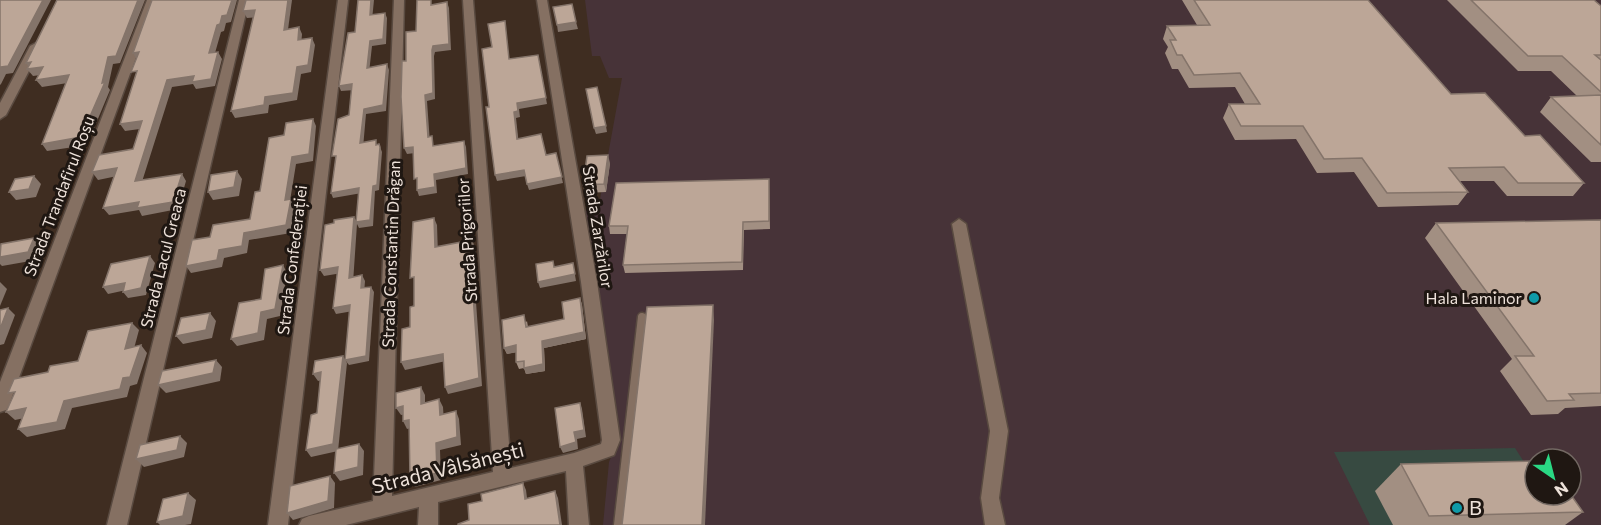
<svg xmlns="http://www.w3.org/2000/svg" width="1601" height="525" font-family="Commissioner,sans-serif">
  <rect width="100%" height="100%" fill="#3f2d21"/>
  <path fill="#473338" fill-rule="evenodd" d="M585 0H1601V525H603L609 462 617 442 611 370 585 211 598 210 622 78H609L600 56H592ZM1535 459H1571V495H1535Z"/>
  <path fill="#374a41" d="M1515 448 1535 479V495H1546L1566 525H1370L1334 452Z"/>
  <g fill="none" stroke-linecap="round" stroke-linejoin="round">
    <g stroke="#594a40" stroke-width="11">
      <path id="service" d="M618 525 642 317"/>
    </g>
    <g stroke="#594a40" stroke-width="3">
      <g id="minor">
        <path d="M147 0H157L9 405 6 410 0 412V382Z"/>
        <path d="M239 0H249L127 525H107Z"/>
        <path d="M338 0H348L288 525H268Z"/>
        <path d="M394 0H404L392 496 493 472 463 0H473L511 468 574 453 601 444 602 440 581 282 537 0H547L597 282 620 440 614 455 583 466 589 525H569L566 471 438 502V525H418L419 507 346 525H299L302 519 309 516 373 501Z"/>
        <path d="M36 43 42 46 6 115 0 119V103L30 46Z"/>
        <path d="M959 219 966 224 1008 431 999 498 1005 525H985L981 498 990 431 952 224Z"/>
      </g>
    </g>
    <use href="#service" stroke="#857062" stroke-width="8"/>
    <use href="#minor" fill="#857062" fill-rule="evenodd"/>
  </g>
  <g fill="#a28f82">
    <path d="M1182 0H1368L1451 94 1525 136 1584 183 1573 196H1507L1494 181H1460L1468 192 1458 205 1378 207 1354 172 1317 173 1296 139 1235 140 1223 118 1229 104H1245L1235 87 1189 88 1178 69H1172L1165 53 1168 47 1163 39 1167 26 1197 25Z"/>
    <path d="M1447 0H1594L1601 6V162H1591L1540 112 1551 97 1577 96 1551 71H1518Z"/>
    <path d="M610 163 606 192 585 193 583 185Z"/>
    <path d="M769 179 770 229 744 230 743 270 625 273 623 265 627 234H610L609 226Z"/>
    <path d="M1601 220V406L1565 408 1558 414 1531 415 1500 371 1512 359 1425 238 1436 223Z"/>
    <path d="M580 298 582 305 586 339 544 348 545 371 526 374 524 368 519 369 516 362V352L507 354 504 348 527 321 528 327 564 319Z"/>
    <path d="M1401 464 1583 512 1565 525H1393L1375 491Z"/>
  </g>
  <g fill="#84746a">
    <path d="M43 0H51L13 73 6 74 1 84 0 85V68Z"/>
    <path d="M138 0H145L120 63 113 64 108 87 110 90 87 145 47 151 42 144 102 83 108 57Z"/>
    <path d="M232 0H237L231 22 226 23 224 31 221 32 213 60 209 53 217 25Z"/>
    <path d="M288 0H292L287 37 284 30Z"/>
    <path d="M371 0H374L372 20 370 15Z"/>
    <path d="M447 2 449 8 451 50 435 52 434 56 435 99 427 101 430 143 428 137 425 95 432 50Z"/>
    <path d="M255 10 258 17 247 18 243 11Z"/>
    <path d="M385 13 387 18 386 44 372 46 369 73 367 68 370 41Z"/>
    <path d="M576 22 578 29 558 32 557 25Z"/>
    <path d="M299 27 302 34 301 47 298 40Z"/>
    <path d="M312 38 315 45 311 72 301 74 297 100 269 105 268 113 235 118 231 111 265 97 297 67Z"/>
    <path d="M139 52 137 60 133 53Z"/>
    <path d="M218 52 222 59 215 86 196 89 193 84 172 87 140 188 135 181 167 80Z"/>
    <path d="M538 55 547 104 519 109 520 117 516 118 519 145 517 139 514 112Z"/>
    <path d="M31 62 43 67 49 74 33 76 27 69H30L26 63Z"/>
    <path d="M387 64 389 70 386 111 366 114 363 148 360 143 364 109Z"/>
    <path d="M69 75 74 82 42 87 36 80Z"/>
    <path d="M352 84 355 90 341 91 339 86Z"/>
    <path d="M313 119 316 126 313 161 296 164 289 207 285 200 292 157Z"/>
    <path d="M142 121 147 128 125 131 120 124Z"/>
    <path d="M606 126 607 132 596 134 594 128Z"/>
    <path d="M464 141 466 147 468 174 436 180 437 193 419 196 417 190 434 174Z"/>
    <path d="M379 144 382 152 379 190 375 191 373 226 359 228 357 224 353 283 349 278 354 217 357 222 373 186Z"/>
    <path d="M413 147 415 153 407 154 404 148Z"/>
    <path d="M556 153 563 183 529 190 527 184Z"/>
    <path d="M608 155 610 163 606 192 604 184Z"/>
    <path d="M117 168 122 175 98 180 92 172Z"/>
    <path d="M524 170 526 176 497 181 495 175Z"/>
    <path d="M237 171 242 179 239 196 213 200 208 192Z"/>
    <path d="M182 174 186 181 178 209 142 216 139 210 109 215 103 208Z"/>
    <path d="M34 176 41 184 36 197 16 200 9 192Z"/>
    <path d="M359 188 362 193 333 198 331 193Z"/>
    <path d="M291 199 295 206 291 233 249 240 247 253 224 258 222 267 191 273 186 266 219 250Z"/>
    <path d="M434 218 437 225 438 255 435 247Z"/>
    <path d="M34 238 41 246 36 260 2 266 0 264V257Z"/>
    <path d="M472 240 475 247 476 260H473L482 386 448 394 445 387Z"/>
    <path d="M150 256 155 263 146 295 128 298 123 292Z"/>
    <path d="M573 263 576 281 540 288 538 282Z"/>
    <path d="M283 265 287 273 280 316 267 319 264 340 237 346 231 339 261 312Z"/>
    <path d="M338 267 342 273 324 276 320 270Z"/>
    <path d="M362 275 365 281 364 294 361 288Z"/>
    <path d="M0 282 7 289 0 306Z"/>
    <path d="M125 283 131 289 108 294 103 287Z"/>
    <path d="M371 287 374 292 369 361 349 365 345 360Z"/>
    <path d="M580 298 582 305 586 339 544 348 545 371 526 374 524 368 542 341 584 332Z"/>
    <path d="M350 305 353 311 336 314 333 308Z"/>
    <path d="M713 305 714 320 705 525H702Z"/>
    <path d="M8 308 15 315 4 344 0 345V329Z"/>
    <path d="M210 313 216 321 212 338 183 344 176 336Z"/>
    <path d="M132 323 139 330 132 356 125 349Z"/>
    <path d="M141 345 147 353 137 384 130 386 127 397 72 408 65 429 27 437 18 429 64 401 123 378Z"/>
    <path d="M516 345 519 352 507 354 504 348Z"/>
    <path d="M443 354 446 361 405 370 401 362Z"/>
    <path d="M343 356 347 363 338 451 311 457 306 450Z"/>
    <path d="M216 360 222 367 220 381 166 393 158 385Z"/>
    <path d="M321 372 326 379 318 381 313 374Z"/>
    <path d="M421 387 425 395V411L421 404Z"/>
    <path d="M439 399 443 407 444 423 440 415Z"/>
    <path d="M580 403 582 409 586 437 577 439 578 449 563 453 560 447Z"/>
    <path d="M403 406 407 414 401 415 396 408Z"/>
    <path d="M26 408 34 416 15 420 6 412Z"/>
    <path d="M456 411 459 419 461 445 440 450 441 480 415 487 410 480 436 443Z"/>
    <path d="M409 420 414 427 407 429 403 421Z"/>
    <path d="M180 436 187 443 184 457 144 467 136 459Z"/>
    <path d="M359 444 364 451 363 475 340 481 334 473Z"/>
    <path d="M330 476 335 483 334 508 293 520 287 513Z"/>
    <path d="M523 483 526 490 528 506 525 499Z"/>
    <path d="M555 491 558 498 562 525H560Z"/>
    <path d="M188 493 196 500 191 524 185 525H160L157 522Z"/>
  </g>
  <g fill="#bca697" stroke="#84746a" stroke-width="1.5">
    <path d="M0 0H43L8 66 1 67 0 68Z"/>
    <path d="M57 0H138L116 56 108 57 102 83 105 82 81 137 42 144 69 75 36 80 43 67 27 69 31 62 26 63Z"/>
    <path d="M152 0H232L227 15 222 16 220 24 217 25 209 53 218 52 211 79 192 82 194 76 167 80 135 181 182 174 173 202 137 208 139 202 103 208 117 168 92 172 99 155 133 149 142 121 120 124 137 71 131 72 139 52 133 53Z"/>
    <path d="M246 0H288L284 30 299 27 298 40 312 38 308 65 297 67 293 93 265 97 264 105 231 111 255 10 243 11Z"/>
    <path d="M358 0H371L370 15 385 13 383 39 370 41 367 68 387 64 383 105 364 109 360 143 376 140V145L379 144 380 147 377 185 373 186 370 220 356 222 359 188 331 193 336 156H332L338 119 349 115 352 84 339 86 348 33 355 32Z"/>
    <path d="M417 0H431V5L447 2 449 44 433 46 432 50 433 93 425 95 428 137 432 136 433 146 464 141 466 168 434 174 435 187 417 190V178L414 179 413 147 404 148 401 97 402 61H406V32L416 31Z"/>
    <path d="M1194 0H1368L1451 94 1485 93 1525 136 1540 135 1584 183H1518L1504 167 1449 168 1468 192 1387 193 1362 158 1324 159 1303 126H1241L1229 104H1260L1240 73 1194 75 1182 55H1177L1170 40H1176L1167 26 1210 25Z"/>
    <path d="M1471 0H1594L1601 6V55H1595L1601 60V92L1562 56H1528Z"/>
    <path d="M572 4 576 22 557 25 553 7Z"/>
    <path d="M505 21 509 59 538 55 546 98 517 103 518 111 514 112 517 139 541 134 546 155 556 153 562 177 527 184 524 170 495 175 486 107H489L482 49 492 47 488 24Z"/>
    <path d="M597 87 606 126 594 128 586 89Z"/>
    <path d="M1601 95V145L1551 97Z"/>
    <path d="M313 119 309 154 292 157 285 200 291 199 286 225 244 233 242 246 219 250 217 260 186 266 192 240 210 237 213 225 250 219 255 192 260 191 269 138 284 135 286 123Z"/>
    <path d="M608 155 604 184 583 185 587 156Z"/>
    <path d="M237 171 234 187 208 192 211 175Z"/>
    <path d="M34 176 29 189 9 192 15 179Z"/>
    <path d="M769 179V221L743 222 742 262 623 265 628 226H609L616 183Z"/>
    <path d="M354 217 349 278 362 275 361 288 371 287 369 313 366 356 345 360 350 305 333 308 338 267 320 270 325 225 334 223V220Z"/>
    <path d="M434 218 435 247 472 240 473 252 470 253 479 378 445 387 443 354 401 362 402 329 410 327V307L414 306V277L410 278 413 222Z"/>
    <path d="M1601 220V393L1569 394 1574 400 1547 401 1515 356H1534L1436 223Z"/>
    <path d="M34 238 28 252 0 257 1 244Z"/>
    <path d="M150 256 141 288 123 292 125 283 103 287 111 264Z"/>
    <path d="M553 261 554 267 573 263 575 274 538 282 536 264Z"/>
    <path d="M283 265 275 309 261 312 258 333 231 339 239 303 261 299 265 269Z"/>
    <path d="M580 298 584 332 542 341 543 364 524 368V361L516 362V345L504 348 502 320 524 315 526 327 564 319 562 302Z"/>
    <path d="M713 305 702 525H622L647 307Z"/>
    <path d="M8 308 0 329V310Z"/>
    <path d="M210 313 206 330 176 336 181 318Z"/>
    <path d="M132 323 125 349 141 345 130 377 123 378 120 389 64 401 57 422 18 429 26 408 6 412 15 392 8 393 14 379 48 372 50 366 78 361 88 331Z"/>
    <path d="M343 356 333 444 306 450 311 415 317 413 321 372 313 374 315 361Z"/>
    <path d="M216 360 213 373 158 385 162 371Z"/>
    <path d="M421 387V404L439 399 440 415 456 411 457 437 436 443 437 473 410 480 409 420 403 421V406L396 408V393Z"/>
    <path d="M580 403 584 430 574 432 576 442 560 447 555 408Z"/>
    <path d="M180 436 177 450 136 459 140 445Z"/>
    <path d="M359 444 358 467 334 473 336 449Z"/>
    <path d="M1535 461V495H1571L1583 512 1429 516 1401 464Z"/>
    <path d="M330 476 328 501 287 513 290 486Z"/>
    <path d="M523 483 525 499 555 491 560 525H458V524L469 520 468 504 482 501 481 494Z"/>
    <path d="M188 493 183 516 157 522 163 499Z"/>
  </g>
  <g fill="#0f9aa8" stroke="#1f1712" stroke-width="2">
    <circle cx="1534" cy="298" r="6"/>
    <circle cx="1457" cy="508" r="6"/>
  </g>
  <g text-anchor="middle" stroke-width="6" stroke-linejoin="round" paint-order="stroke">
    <g font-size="16" fill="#eee2da" stroke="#1f1712">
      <text transform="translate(59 196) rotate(-69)" y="6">Strada Trandafirul Roșu</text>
      <text transform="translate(598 227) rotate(81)" y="6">Strada Zarzărilor</text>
      <text transform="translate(467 240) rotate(-94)" y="6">Strada Prigoriilor</text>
      <text transform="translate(391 254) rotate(-88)" y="6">Strada Constantin Drăgan</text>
      <text transform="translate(163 258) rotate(-76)" y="6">Strada Lacul Greaca</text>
      <text transform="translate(292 260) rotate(-83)" y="6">Strada Confederației</text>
    </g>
    <g font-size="16" fill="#eee2da" stroke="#1f1712" text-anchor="end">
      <text x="1522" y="304">Hala Laminor</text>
    </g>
    <g font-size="20" fill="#eee2da" stroke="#1f1712">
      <text transform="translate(448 468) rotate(-14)" y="7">Strada Vâlsănești</text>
    </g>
    <g font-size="20" fill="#eee2da" stroke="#1f1712" text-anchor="start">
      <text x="1469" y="515">B</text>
    </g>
  </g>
  <g transform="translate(1553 477) rotate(145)"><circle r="28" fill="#1f1712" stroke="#726862" stroke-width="1.5"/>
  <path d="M0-4.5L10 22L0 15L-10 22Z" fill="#2ad884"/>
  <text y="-9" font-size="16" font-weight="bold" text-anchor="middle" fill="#eee2da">N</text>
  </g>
</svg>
